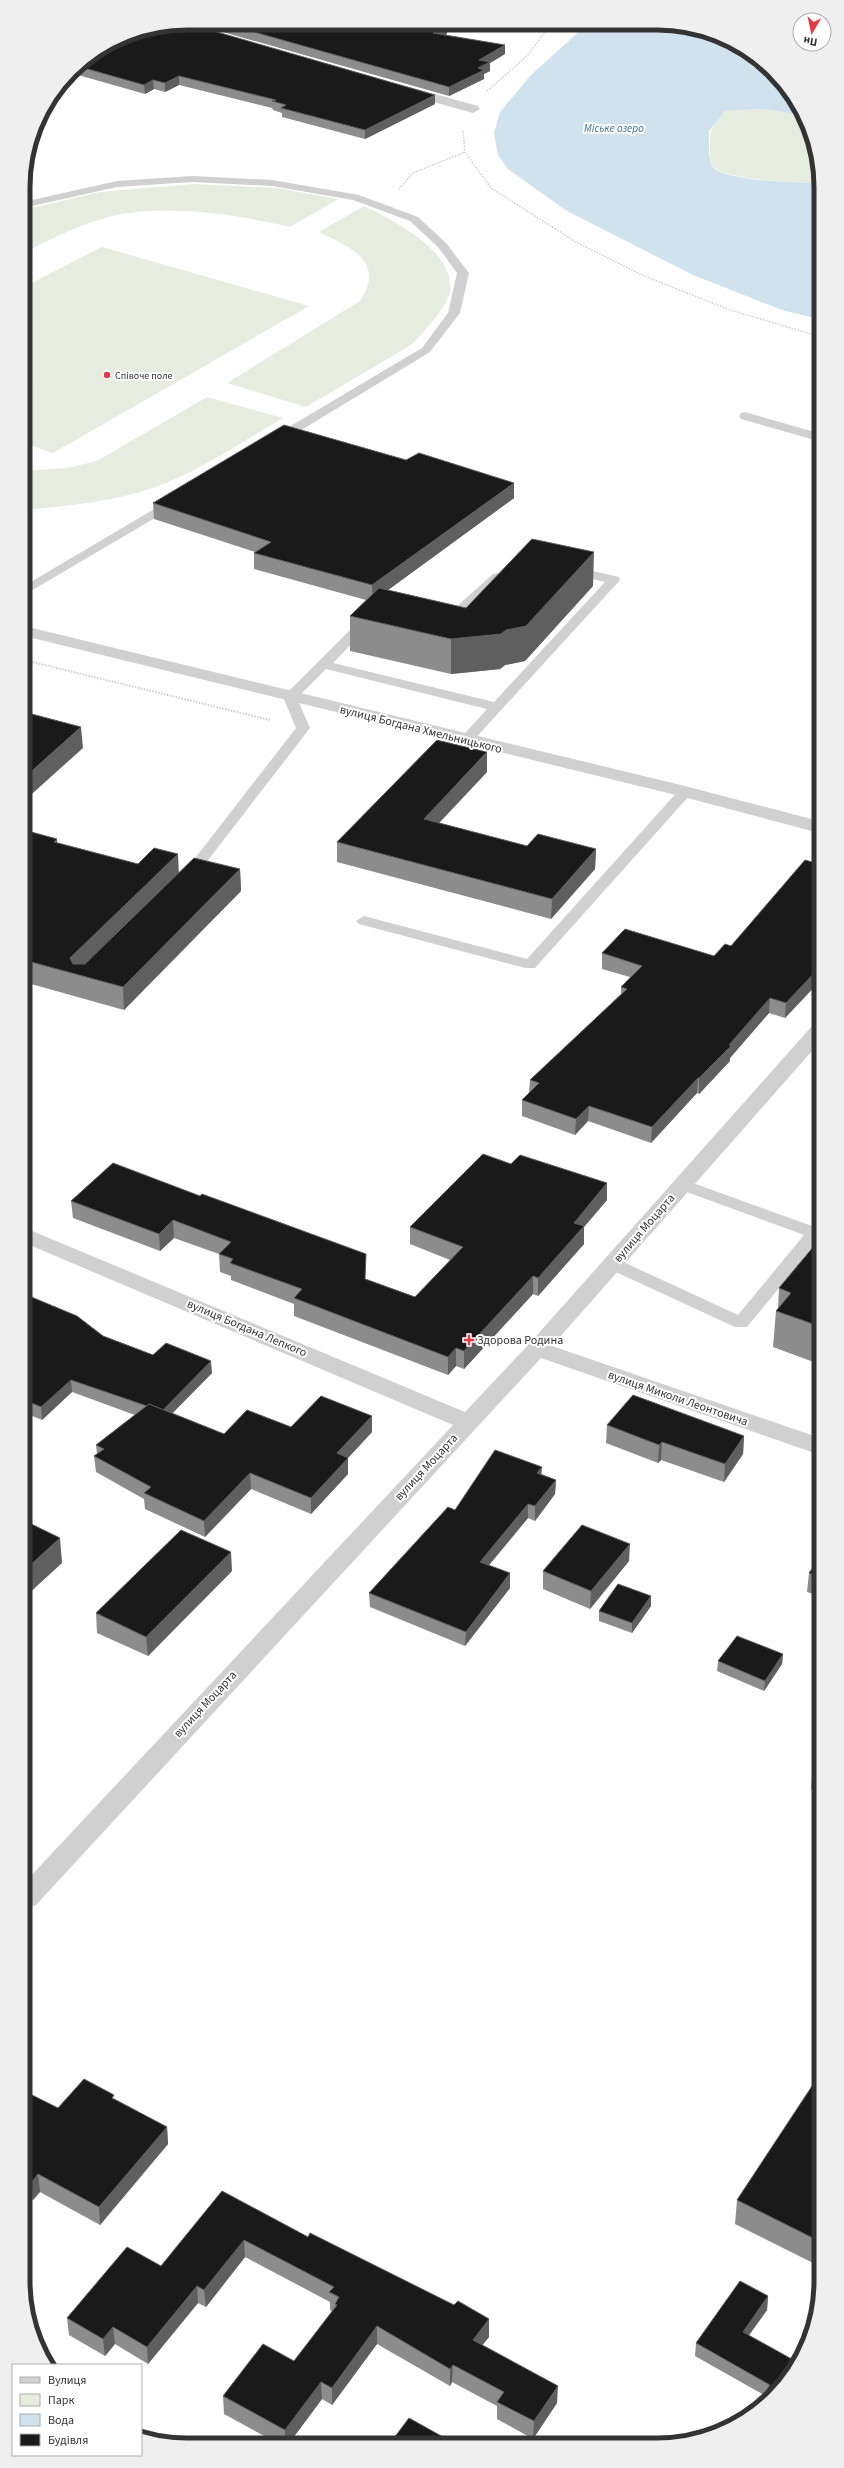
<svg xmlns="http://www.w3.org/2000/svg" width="844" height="2468" font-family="'Source Sans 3',sans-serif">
  <rect width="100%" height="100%" fill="#fff"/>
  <g fill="#e6ecdf">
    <path d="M762 109 803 115 818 155V182C800 183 727 180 715 168 709 163 710 156 710 148 710 127 711 127 725 111Z"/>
    <path d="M194 184 277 188 338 199 290 227C235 214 157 202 102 219 74 227 49 240 23 253V210L100 192Z"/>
    <path d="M364 206C393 220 455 251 450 291 447 307 423 333 411 345L306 407 227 383 360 301C386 262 351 247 319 232Z"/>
    <path d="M102 247 309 306 53 453 24 443V287Z"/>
    <path d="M207 397 283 418C241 442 199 472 153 488 112 502 67 506 24 510V471L67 468 97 461Z"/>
  </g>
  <path fill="#cfe2ee" d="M585 26H689L730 40 773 71 799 105 803 115 762 109 725 111 709 131C710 141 706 161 715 169 729 180 799 184 818 182V319L782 310 693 275 567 211 508 169 498 155 494 133 500 112 530 76Z"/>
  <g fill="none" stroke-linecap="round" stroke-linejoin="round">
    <g stroke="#cdcdcd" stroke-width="1.5" stroke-dasharray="1.5 1.5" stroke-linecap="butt">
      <path d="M487 91 528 55 550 25"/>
      <path d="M463 131 465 152 491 188 576 242 642 275 730 310 818 336"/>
      <path d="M399 189 413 173 465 152"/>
    </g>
    <path stroke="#cdcdcd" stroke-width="2" stroke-dasharray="1.5 1.5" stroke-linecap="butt" d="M24 660 270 720"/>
    <g fill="#d0d0d0" fill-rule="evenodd">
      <path d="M192 176 272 180 359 195 418 217 446 243 469 273 460 313 430 352 280 443H272L270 440 272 437 422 348 448 313 457 273 438 247 410 221 353 200 272 186 192 182 117 187 23 208V202L117 181Z"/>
      <path d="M745 412 818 433V441L741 419 739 416 741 413Z"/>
      <path d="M173 498 179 502 177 505 24 595V586Z"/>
      <path d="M571 566 619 577 620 580 471 743H461L459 740 487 709 326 669 297 698 310 728 192 881H182L180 878 182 875 296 728 283 697 361 619 366 618 373 622 333 663 494 702 605 582 566 573 565 570Z"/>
      <path d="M498 573 503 574 504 577 503 580 455 623H442L440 620 442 617 446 616 493 574Z"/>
      <path d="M685 788 690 789 692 792 690 795 535 968H525L359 924 356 921 364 916 527 959 680 789Z"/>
      <path d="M682 1179 812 1226 819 1223V1239L747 1327H735L607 1268 604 1264 607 1260H619L738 1315 804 1235 676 1188 674 1184 676 1180Z"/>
    </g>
    <g fill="#d0d0d0" fill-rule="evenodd">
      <path d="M406 86 478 106 480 109 473 113 401 93 400 90Z"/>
      <path d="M24 626 685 786 819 821V833L680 796 24 636Z"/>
      <path d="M819 1024V1043L552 1346 820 1438V1455L541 1358 36 1905 26 1908V1881L453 1425 25 1243V1228L465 1412 529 1344 812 1026Z"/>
    </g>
  </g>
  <g fill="#8c8c8c">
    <path d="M191 23 441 25 447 34 446 35 505 54 490 63V71L484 74V79L449 96Z"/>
    <path d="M79 64 435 104 365 139 282 117V113L273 110 272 108 179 85 165 92 154 89 145 94 71 73Z"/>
    <path d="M514 483V498L388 590 466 608 593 586 525 661 505 665 500 669 451 674 350 651V616L366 600 254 569V553L255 552 154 519 153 503Z"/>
    <path d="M487 772 439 823 527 846 596 849 595 869 551 919 337 862V842Z"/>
    <path d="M24 830 57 839V843L138 864 179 873 240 869 241 891 124 1010 24 982Z"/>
    <path d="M819 864V982L785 1018 769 1013 730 1058V1061L699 1094 697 1093 651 1143 588 1121 575 1135 522 1116V1100L529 1093 530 1080 621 994V987L630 977 602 969V953L714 956 731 946Z"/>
    <path d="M113 1163 366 1279 415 1297 450 1260 410 1244V1227L607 1200 584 1227V1244L538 1296 533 1294 464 1369 456 1366 448 1375 294 1316V1304L231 1280V1276L220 1272 219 1254 174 1238 160 1251 73 1218 71 1201Z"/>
    <path d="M819 1240V1364L773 1347 776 1311 778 1309 779 1288Z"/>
    <path d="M25 1300 103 1336 153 1355 212 1373 172 1413 224 1434 291 1427 372 1416V1432L348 1458V1474L311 1514 251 1489 205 1537 145 1509 144 1499 96 1472 94 1456 97 1454 96 1445 135 1415 72 1392 42 1420 25 1413Z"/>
    <path d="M607 1425 744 1436 743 1454 724 1482 661 1460 658 1463 606 1443Z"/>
    <path d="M541 1475 556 1480 555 1494 535 1521 528 1518 489 1565 510 1588 465 1646 370 1607 369 1593 455 1510Z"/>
    <path d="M820 1558V1596L807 1592 809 1573Z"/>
    <path d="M629 1561 590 1609 543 1589V1571Z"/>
    <path d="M232 1571 148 1656 97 1633 96 1613Z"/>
    <path d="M651 1596V1606L632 1633 599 1621V1611Z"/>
    <path d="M783 1654 782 1664 764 1691 717 1671 718 1661Z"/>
    <path d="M820 1762V1792L811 1789 812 1778Z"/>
    <path d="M820 2074 821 2267 735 2224 737 2200Z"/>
    <path d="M26 2092 58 2108 115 2099 167 2127 168 2144 100 2225 40 2192 33 2200 26 2197Z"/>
    <path d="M222 2191 308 2237 454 2305 489 2319V2337L482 2345 557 2403 533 2439 497 2419V2406L452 2382 450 2386 377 2344 332 2405 322 2399 290 2442H275L224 2414 223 2396 294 2361 332 2311 330 2310V2302L245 2257 206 2307 198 2303 148 2364 115 2344 105 2356 69 2335 67 2318 161 2266Z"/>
    <path d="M768 2296 767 2310 749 2335 780 2389 761 2405 762 2397 764 2395 695 2356 696 2343Z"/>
  </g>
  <g fill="#5f5f5f">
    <path d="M447 26V34L433 42V33Z"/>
    <path d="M505 45V54L490 63V71L484 74V79L449 96V87L479 60Z"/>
    <path d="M179 76V85L165 92V83Z"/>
    <path d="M153 80 154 89 145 94 144 85Z"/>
    <path d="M435 95V104L365 139V130Z"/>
    <path d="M514 483V498L373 601 372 585Z"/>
    <path d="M594 552 593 586 525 661 505 665 500 669 451 674V639Z"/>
    <path d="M81 727 83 748 24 801V778Z"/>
    <path d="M487 752V772L424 839V819Z"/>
    <path d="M57 839 59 861 54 842Z"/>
    <path d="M596 849 595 869 551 919 552 899Z"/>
    <path d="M178 854 179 876 78 975 70 958Z"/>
    <path d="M240 869 241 891 124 1010 123 987Z"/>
    <path d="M819 968V982L785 1018 786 1003Z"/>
    <path d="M770 998 769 1013 730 1058V1061L699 1094V1078Z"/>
    <path d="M698 1078 697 1093 651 1143 652 1127Z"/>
    <path d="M589 1106 588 1121 575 1135 576 1119Z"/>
    <path d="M607 1183V1200L584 1227V1244L538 1296V1278L574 1223Z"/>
    <path d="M173 1220 174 1238 160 1251 159 1234Z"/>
    <path d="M533 1276V1294L464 1369V1351Z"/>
    <path d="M456 1348V1366L448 1375V1357Z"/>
    <path d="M211 1361 212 1373 162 1424 161 1411Z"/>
    <path d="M71 1380 72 1392 42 1420 41 1407Z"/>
    <path d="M372 1416V1432L348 1458V1474L311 1514V1498L337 1453Z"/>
    <path d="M744 1436 743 1454 724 1482 725 1464Z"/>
    <path d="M662 1442 661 1460 658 1463 659 1445Z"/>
    <path d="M542 1467 541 1481 537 1473Z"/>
    <path d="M250 1473 251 1489 205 1537 204 1521Z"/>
    <path d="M556 1480 555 1494 535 1521V1506Z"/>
    <path d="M528 1504V1518L480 1576V1562Z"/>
    <path d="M60 1538 62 1563 25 1597V1570Z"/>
    <path d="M630 1544 629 1561 590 1609 591 1591Z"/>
    <path d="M231 1552 232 1571 148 1656 146 1637Z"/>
    <path d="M510 1573V1588L465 1646 466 1632Z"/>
    <path d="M651 1596V1606L632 1633V1623Z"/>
    <path d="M783 1654 782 1664 764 1691 765 1681Z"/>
    <path d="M167 2127 168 2144 100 2225 99 2207Z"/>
    <path d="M38 2174 40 2192 33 2200 31 2183Z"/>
    <path d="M244 2240 245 2257 206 2307 204 2290Z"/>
    <path d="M197 2286 198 2303 148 2364 147 2347Z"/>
    <path d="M768 2296 767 2310 742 2345 743 2332Z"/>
    <path d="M489 2319V2337L473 2357V2340Z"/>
    <path d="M377 2326V2344L332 2405V2388Z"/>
    <path d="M113 2327 115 2344 105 2356 103 2339Z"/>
    <path d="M453 2365 452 2382 450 2386V2369Z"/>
    <path d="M321 2382 322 2399 290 2442H285V2430Z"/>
    <path d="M558 2386 557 2403 533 2439 534 2421Z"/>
  </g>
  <g fill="#1a1a1a" stroke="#5f5f5f">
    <path d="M186 23 435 95 365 130 281 108 286 105 272 101 276 100 179 76 165 83 153 80 144 85 77 66 79 64 124 35Z"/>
    <path d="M222 23 441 25 447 26 433 33 505 45 479 60 490 62 478 68 484 70 449 87Z"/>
    <path d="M284 425 406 460 419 453 514 483 372 585 254 553 271 542 153 503Z"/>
    <path d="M532 539 594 552 526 626 506 630 501 634 451 639 350 616 379 588 466 608Z"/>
    <path d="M24 712 81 727 24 778Z"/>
    <path d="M437 740 487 752 424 819 527 846 538 834 596 849 552 899 337 842Z"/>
    <path d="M24 830 57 839 54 842 138 864 154 848 178 854 70 958 73 964H85L194 858 240 869 123 987 24 960Z"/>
    <path d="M805 860 819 864V968L786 1003 770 998 729 1045 731 1046 699 1078H698L652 1127 589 1106 576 1119 522 1100 539 1083 530 1080 627 989 621 987 642 966 602 953 625 929 714 956 725 944 731 946Z"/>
    <path d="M483 1154 511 1164 520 1155 607 1183 574 1223 584 1226 538 1278 533 1276 464 1351 456 1348 448 1357 294 1298 302 1289 230 1263 233 1259 219 1254 231 1242 173 1220 159 1234 71 1201 113 1163 200 1196 202 1194 366 1254 365 1279 415 1297 463 1247 410 1227Z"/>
    <path d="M819 1240V1326L776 1311 791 1293 779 1288Z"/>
    <path d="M29 1296 77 1316 103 1336 153 1355 166 1343 211 1361 163 1410 149 1404 147 1406 71 1380 41 1407 25 1400V1300Z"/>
    <path d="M633 1395 744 1436 725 1464 662 1442 659 1445 607 1425Z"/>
    <path d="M321 1396 372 1416 337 1453 348 1458 311 1498 250 1473 204 1521 144 1493 151 1487 94 1456 104 1449 96 1445 149 1404 224 1434 247 1410 291 1427Z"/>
    <path d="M495 1450 542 1467 537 1473 556 1480 535 1506 528 1504 480 1562 510 1573 466 1632 369 1593 448 1507 455 1510Z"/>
    <path d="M25 1521 60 1538 25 1570Z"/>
    <path d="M582 1525 630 1544 591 1591 543 1571Z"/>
    <path d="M181 1530 231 1552 146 1637 96 1613Z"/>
    <path d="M820 1558V1577L809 1573Z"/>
    <path d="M618 1584 651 1596 632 1623 599 1611Z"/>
    <path d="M737 1636 783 1654 765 1681 718 1661Z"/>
    <path d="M820 1762V1780L812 1778Z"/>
    <path d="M820 2074 821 2242 737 2200Z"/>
    <path d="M84 2079 114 2095 112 2098 167 2127 99 2207 38 2174 31 2183 26 2180V2092L58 2108Z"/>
    <path d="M222 2191 308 2237 310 2233 454 2305 458 2301 489 2319 473 2340 558 2386 534 2421 497 2402 504 2392 453 2365 450 2369 377 2326 332 2388 321 2382 285 2430 223 2396 263 2344 294 2361 337 2305 335 2304 339 2297 329 2292 334 2287 244 2240 204 2290 197 2286 147 2347 113 2327 103 2339 67 2318 127 2247 161 2266Z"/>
    <path d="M740 2281 768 2296 743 2332 797 2362 780 2389 767 2400 762 2397 770 2385 696 2343Z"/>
    <path d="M409 2418 452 2442H391Z"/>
  </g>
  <g fill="#e63946" stroke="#fff" stroke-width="1.5">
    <circle cx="107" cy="375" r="4"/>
    <path d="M467 1334h4v4h4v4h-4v4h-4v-4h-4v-4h4z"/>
  </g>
  <g text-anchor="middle" stroke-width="4" stroke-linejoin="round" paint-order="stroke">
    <g font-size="10" fill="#333" stroke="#fff" text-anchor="start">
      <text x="115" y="379">Співоче поле</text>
    </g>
    <g font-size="11" font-style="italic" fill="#3f7597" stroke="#fff">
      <text x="614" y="132">Міське озеро</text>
    </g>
    <g font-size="12" fill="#333" stroke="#fff">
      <text transform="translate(421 729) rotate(14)" y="4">вулиця Богдана Хмельницького</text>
      <text transform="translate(644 1228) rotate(-49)" y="4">вулиця Моцарта</text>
      <text transform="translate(247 1328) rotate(23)" y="4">вулиця Богдана Лепкого</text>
      <text transform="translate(678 1398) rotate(19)" y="4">вулиця Миколи Леонтовича</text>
      <text transform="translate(426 1467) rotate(-47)" y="4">вулиця Моцарта</text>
      <text transform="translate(205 1704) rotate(-47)" y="4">вулиця Моцарта</text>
    </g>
    <g font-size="12" fill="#333" stroke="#fff" text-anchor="start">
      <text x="477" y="1344">Здорова Родина</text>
    </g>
  </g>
  <path d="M0 0H844V2468H0ZM187 30H657A157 157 0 0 1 814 187V2281A157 157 0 0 1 657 2438H187A157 157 0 0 1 30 2281V187A157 157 0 0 1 187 30Z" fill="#efefef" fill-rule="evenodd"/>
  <path fill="none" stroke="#333" stroke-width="5" d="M187 30H657A157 157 0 0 1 814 187V2281A157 157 0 0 1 657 2438H187A157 157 0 0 1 30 2281V187A157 157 0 0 1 187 30Z"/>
  <rect x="12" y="2364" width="130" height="92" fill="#ffffff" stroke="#adadad"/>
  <rect x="20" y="2377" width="20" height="6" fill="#d0d0d0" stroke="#adadad"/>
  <text x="48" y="2384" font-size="12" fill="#333333">Вулиця</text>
  <rect x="20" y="2394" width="20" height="12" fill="#e6ecdf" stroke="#adadad"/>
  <text x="48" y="2404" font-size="12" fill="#333333">Парк</text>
  <rect x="20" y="2414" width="20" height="12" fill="#cfe2ee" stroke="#adadad"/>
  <text x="48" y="2424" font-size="12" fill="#333333">Вода</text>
  <rect x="20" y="2434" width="20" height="12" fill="#1a1a1a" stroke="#adadad"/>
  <text x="48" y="2444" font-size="12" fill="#333333">Будівля</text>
  <g transform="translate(812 32) rotate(189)"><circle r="19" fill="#ffffff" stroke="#adadad"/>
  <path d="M0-3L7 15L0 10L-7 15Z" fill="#e63946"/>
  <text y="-6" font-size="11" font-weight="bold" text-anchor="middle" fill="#333333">Пн</text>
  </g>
</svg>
